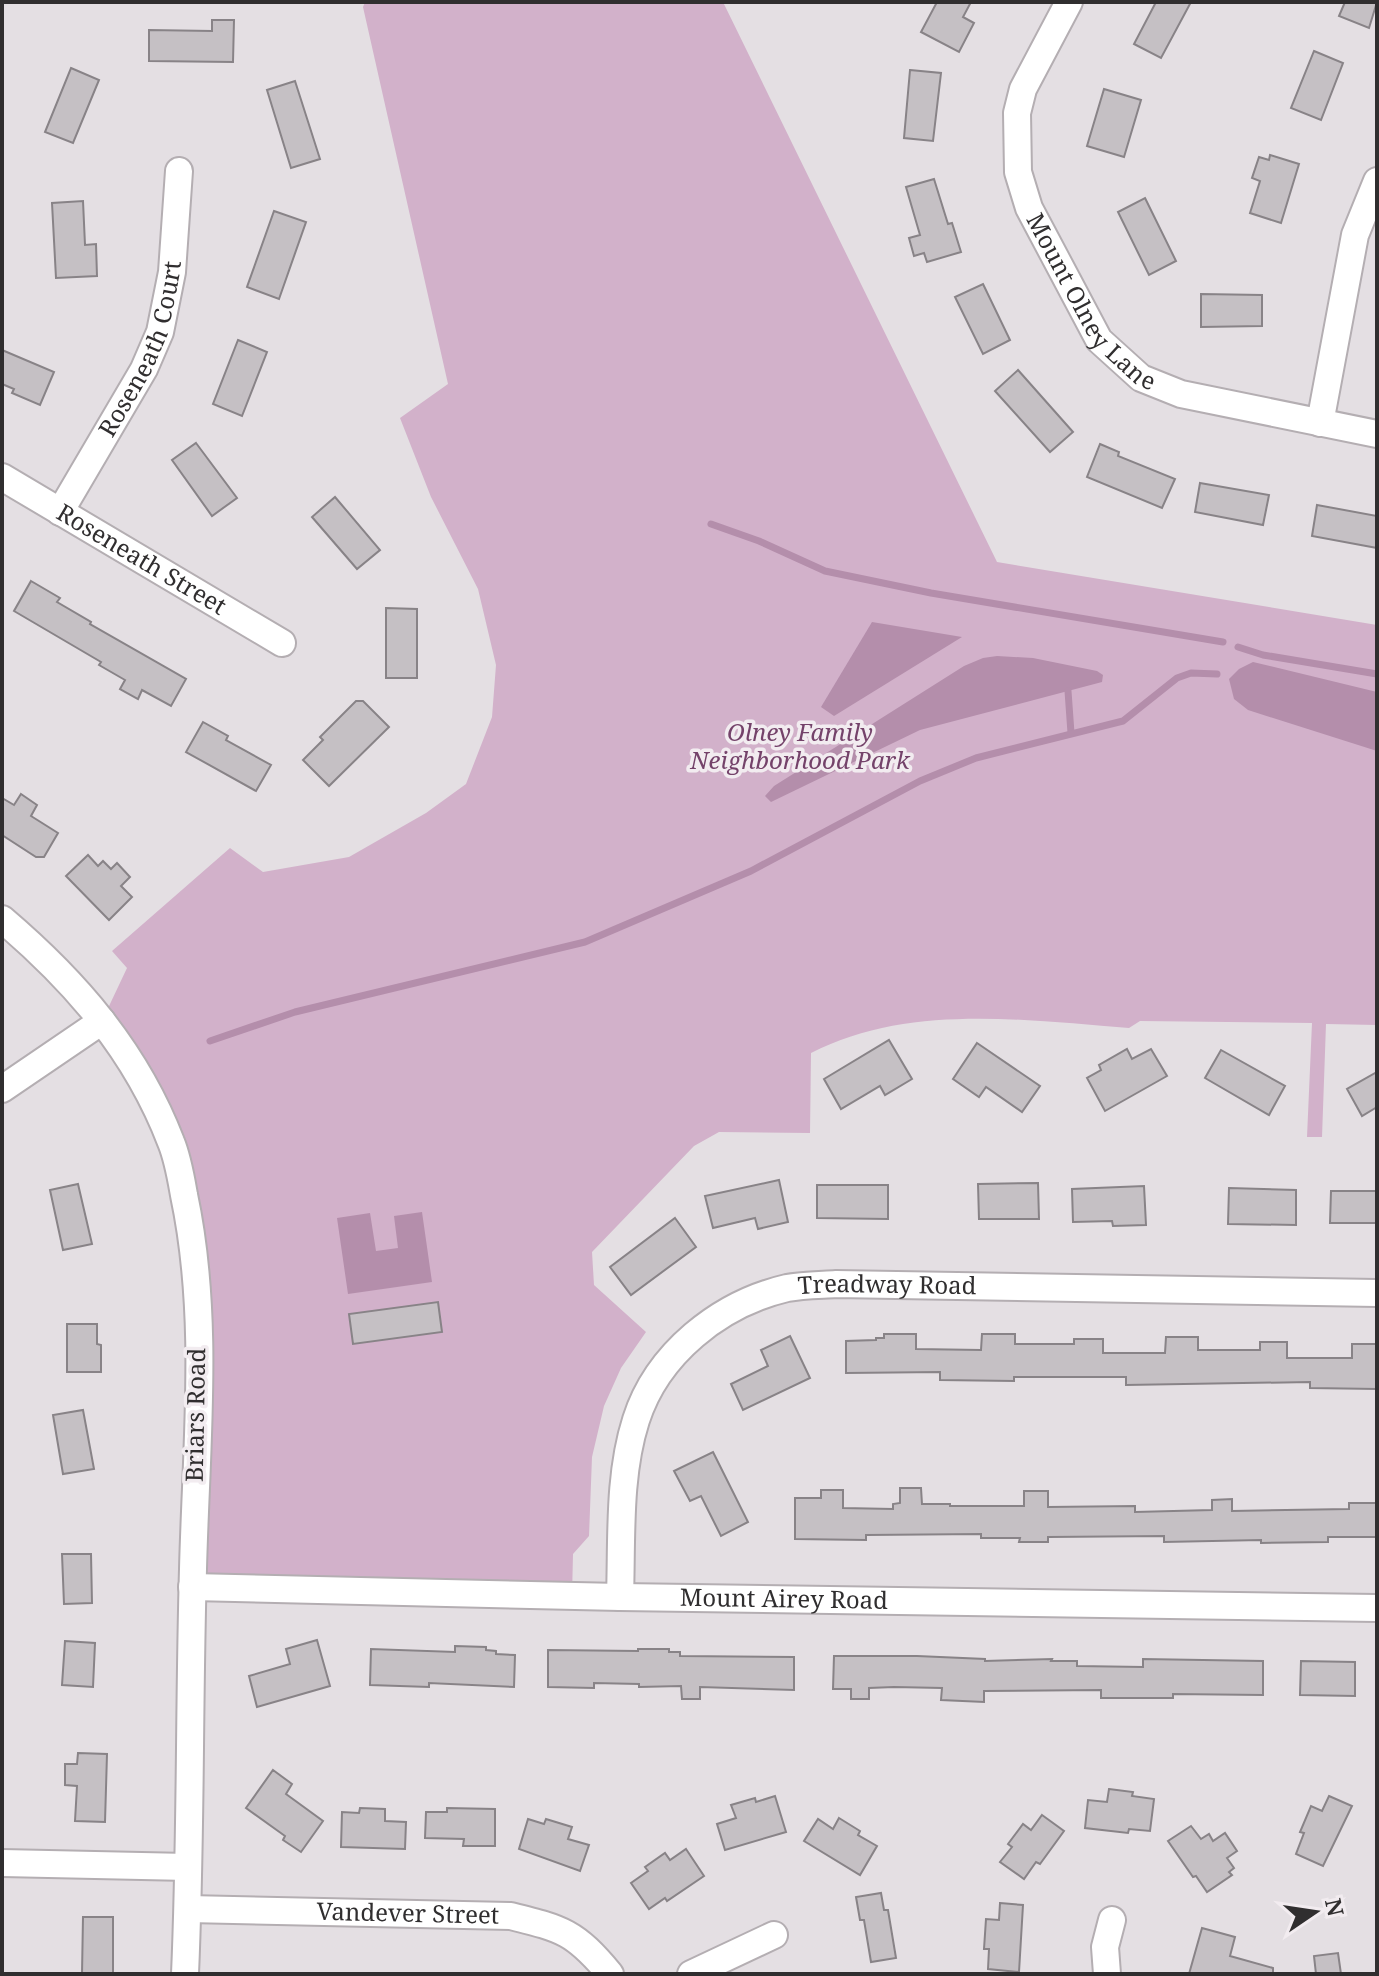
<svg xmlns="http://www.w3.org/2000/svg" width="1379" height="1976" font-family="'Noto Serif',serif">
  <rect width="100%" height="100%" fill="#e4dfe3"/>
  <path fill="#d2b1ca" d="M365 2H723L997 562 1377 625V1025L1326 1024 1322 1137H1307L1312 1023 1140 1021 1129 1028C1024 1020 908 1003 811 1053L810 1133 719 1132 694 1146 592 1252 594 1285 646 1332 621 1368 604 1406 592 1457 589 1536 573 1554 572 1596 192 1587 198 1384 178 1168 102 1021 127 968 112 951 230 848 263 872 349 857 426 813 466 784 492 717 496 665 478 589 431 497 400 418 448 384 363 7Z"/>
  <g fill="#b48eab">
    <path d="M872 622 962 637 834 716 821 707Z"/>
    <path d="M997 656 1033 658 1097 671 1103 675 1102 682 920 730 771 802 765 796 774 786 964 666 983 658Z"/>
    <path d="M1253 662 1377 692V751L1248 710 1234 699 1229 679 1239 669Z"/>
    <path d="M422 1212 432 1282 348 1294 337 1218 370 1213 376 1251 398 1248 394 1216Z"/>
  </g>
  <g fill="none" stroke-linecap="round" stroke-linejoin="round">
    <g stroke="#b48eab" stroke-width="7">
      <path d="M711 524 759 541 825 571 931 593 1223 642"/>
      <path d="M1238 647 1263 655 1377 674"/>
      <path d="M1068 691 1071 733"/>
      <path d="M210 1041 295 1012 585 942 751 871 920 781 976 758 1123 721 1177 678 1191 673 1217 674"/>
    </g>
  </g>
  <g fill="#c5c0c4" stroke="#888387" stroke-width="2">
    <path d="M937 2H971L963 17 974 23 959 52 921 32Z"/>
    <path d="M1156 2H1191L1161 58 1134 44Z"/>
    <path d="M1345 2H1377L1369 28 1339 16Z"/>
    <path d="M212 20H234L233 62 149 61V30L212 31Z"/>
    <path d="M1314 51 1343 63 1321 120 1291 108Z"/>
    <path d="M71 68 99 80 73 143 45 132Z"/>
    <path d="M910 70 941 73 933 141 904 138Z"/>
    <path d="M295 81 320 159 291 168 267 90Z"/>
    <path d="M1104 89 1141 100 1124 157 1087 146Z"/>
    <path d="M1270 155 1299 164 1281 223 1250 213 1260 181 1252 178 1259 157 1269 160Z"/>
    <path d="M934 179 948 224 952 223 961 252 927 262 924 253 914 256 909 238 920 235 906 187Z"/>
    <path d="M1145 198 1176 261 1149 275 1118 212Z"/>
    <path d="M83 201 85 245 96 244 97 276 56 278 52 203Z"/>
    <path d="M274 211 306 222 279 299 247 287Z"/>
    <path d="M983 284 1010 340 983 354 955 297Z"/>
    <path d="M1201 294 1262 295V326L1201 327Z"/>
    <path d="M238 340 267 352 242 416 213 404Z"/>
    <path d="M2 350 54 372 40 405 12 393 14 389 2 384Z"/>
    <path d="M1018 370 1073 432 1050 452 995 391Z"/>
    <path d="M196 443 237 498 212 516 172 460Z"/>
    <path d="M1100 444 1119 452 1118 456 1175 479 1162 508 1087 477Z"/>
    <path d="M1200 483 1269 495 1263 525 1195 512Z"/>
    <path d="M335 497 380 550 357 569 312 517Z"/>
    <path d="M1317 505 1377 516V548L1312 536Z"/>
    <path d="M31 581 60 598 57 602 91 622 90 624 186 679 171 706 142 690 138 699 120 689 125 680 99 665 101 662 14 611Z"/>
    <path d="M386 608 417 609V678H386Z"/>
    <path d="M356 701H363L389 727 329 786 303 760 323 740 320 737Z"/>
    <path d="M203 722 228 736 226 740 271 765 256 791 186 752Z"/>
    <path d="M21 794 37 805 31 816 58 833 44 857H36L2 835V798L14 805Z"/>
    <path d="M88 855 98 866 103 861 111 869 117 863 130 877 121 886 132 897 109 920 66 876Z"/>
    <path d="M889 1040 912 1079 885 1095 880 1086 841 1109 824 1079Z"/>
    <path d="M977 1043 1040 1086 1022 1112 986 1087 979 1097 953 1079Z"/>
    <path d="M1127 1049 1132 1059 1151 1049 1167 1076 1105 1111 1087 1078 1101 1070 1099 1065Z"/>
    <path d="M1221 1050 1285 1086 1269 1115 1205 1078Z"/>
    <path d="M1377 1072V1107L1362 1116 1347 1089Z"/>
    <path d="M779 1180 788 1222 758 1229 755 1218 713 1228 705 1196Z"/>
    <path d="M1038 1183 1039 1219H979L978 1184Z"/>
    <path d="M78 1184 92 1244 63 1250 50 1190Z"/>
    <path d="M817 1185H888V1219L817 1218Z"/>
    <path d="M1144 1186 1146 1225 1113 1226 1112 1221 1073 1222 1072 1189Z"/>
    <path d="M1229 1188 1296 1190V1225L1228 1224Z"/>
    <path d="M1331 1191H1377V1223H1330Z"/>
    <path d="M675 1218 696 1247 631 1295 610 1267Z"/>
    <path d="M438 1302 442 1332 353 1344 349 1314Z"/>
    <path d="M67 1324H97V1344L101 1345V1372H67Z"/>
    <path d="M884 1334H916V1349L981 1350 982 1334H1015V1344H1074V1339H1103V1353H1165L1166 1337H1198V1350H1260V1342H1287V1358H1352V1344H1377V1389L1310 1388V1382L1126 1385V1377H1014V1381L940 1380V1372L846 1373V1341L876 1340V1338H884Z"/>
    <path d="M790 1336 810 1378 743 1410 731 1384 768 1366 761 1350Z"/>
    <path d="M83 1410 94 1469 63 1474 53 1415Z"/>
    <path d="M713 1452 748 1522 721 1536 701 1496 690 1501 674 1471Z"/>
    <path d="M900 1488H921L922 1504H950V1506H1024V1491H1048V1507L1135 1506V1512L1212 1510V1500L1232 1499V1511L1349 1509V1503H1377V1537H1328V1542L1261 1543V1540L1164 1542V1536L1048 1537V1542H1019L1020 1538H981V1534L866 1535V1540L795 1539V1498H821V1490H843V1508L893 1509V1504L900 1503Z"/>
    <path d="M62 1554H91L92 1603 64 1604Z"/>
    <path d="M317 1640 330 1686 257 1707 249 1676 290 1664 286 1649Z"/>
    <path d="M65 1641 95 1643 93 1687 62 1685Z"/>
    <path d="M455 1646 486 1647V1650L496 1651V1654L515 1655 514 1687 429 1683V1687L370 1685 371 1649 455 1652Z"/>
    <path d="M638 1649H669V1652H680V1656L794 1657V1690L700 1687V1699H682L681 1686 639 1687V1684L594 1683V1688L548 1687V1650L638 1651Z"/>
    <path d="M834 1656H917L985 1659V1661L1052 1659 1051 1661H1077V1666L1143 1667V1659L1263 1661V1695L1173 1694V1698H1101V1690L984 1691V1702L941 1700 942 1688 894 1687 869 1688V1699H851V1689H833Z"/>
    <path d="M1301 1661 1355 1662V1696L1300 1695Z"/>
    <path d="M78 1753 107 1754 105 1822 75 1821 77 1786 65 1785V1764H77Z"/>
    <path d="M273 1770 292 1784 286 1794 323 1821 301 1852 283 1840 285 1836 246 1808Z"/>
    <path d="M1109 1789 1133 1792 1132 1796 1154 1799 1150 1831 1129 1829 1128 1833 1085 1828 1088 1800 1107 1802Z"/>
    <path d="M775 1796 786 1832 725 1850 717 1824 736 1818 731 1805 755 1798 756 1802Z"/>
    <path d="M1329 1796 1352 1806 1323 1866 1296 1854 1304 1833 1300 1832 1311 1806 1322 1811Z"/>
    <path d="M360 1808 385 1809V1821L406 1822 405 1849 341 1847 342 1812 359 1813Z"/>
    <path d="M447 1808 495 1809V1846H463L464 1839 425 1838 426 1812H447Z"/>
    <path d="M1042 1815 1064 1831 1040 1864 1036 1862 1024 1879 1000 1862 1012 1847 1008 1844 1023 1824 1031 1830Z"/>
    <path d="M839 1818 860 1831 858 1835 877 1846 860 1875 804 1841 818 1819 833 1829Z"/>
    <path d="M528 1819 544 1824 546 1819 572 1827 568 1839 589 1845 580 1871 519 1849Z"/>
    <path d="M1191 1826 1201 1839 1209 1834 1213 1841 1225 1833 1237 1851 1227 1858 1234 1868 1229 1872 1232 1875 1207 1892 1196 1876 1193 1877 1168 1841Z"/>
    <path d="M686 1849 704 1876 667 1901 665 1898 649 1909 631 1883 648 1871 645 1867 665 1853 670 1860Z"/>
    <path d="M881 1893 884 1910H888L896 1958 871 1962 864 1920H860L856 1897Z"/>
    <path d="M1000 1903 1023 1905 1019 1972 988 1969 989 1949H984L986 1919 999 1920Z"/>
    <path d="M83 1917H113V1974H82Z"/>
    <path d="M1202 1928 1235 1937 1230 1956 1273 1968V1974H1189Z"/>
    <path d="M1338 1953 1341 1974H1316L1314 1956Z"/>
  </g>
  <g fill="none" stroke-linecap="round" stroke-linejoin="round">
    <g stroke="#b4aeb2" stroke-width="30">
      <g id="minor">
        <path id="s1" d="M1069 2 1023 89 1017 113 1018 172 1029 208 1099 340 1141 378 1181 394 1377 434"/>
        <path d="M1320 423 1355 235 1377 181"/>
        <path id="s2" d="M2 477 282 643"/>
        <path id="s3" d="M60 512 144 369 160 332 172 272 179 171"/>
        <path d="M2 919C76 982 136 1051 171 1142 178 1159 181 1178 184 1195 210 1317 196 1446 193 1569 189 1704 191 1839 185 1974"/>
        <path d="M2 1089 102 1021"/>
        <path id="s4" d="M192 1587 620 1597 1377 1608"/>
        <path id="s5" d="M620 1597C622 1539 618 1476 636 1420 657 1354 719 1304 787 1288 802 1285 820 1285 836 1284L1377 1293"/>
        <path d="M2 1863 188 1867"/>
        <path id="s6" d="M188 1909 511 1916C563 1929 575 1932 610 1974"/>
        <path d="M691 1974 774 1935"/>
        <path d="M1107 1974 1105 1947 1112 1920"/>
      </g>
    </g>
    <use href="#minor" stroke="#fff" stroke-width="26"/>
  </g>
  <g text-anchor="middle" stroke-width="7" stroke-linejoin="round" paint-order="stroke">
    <g font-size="24" fill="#302e2f" stroke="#f2ecf0">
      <text dy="8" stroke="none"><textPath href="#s1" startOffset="334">Mount Olney Lane</textPath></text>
      <text dy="8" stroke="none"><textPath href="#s3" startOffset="184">Roseneath Court</textPath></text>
      <text dy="8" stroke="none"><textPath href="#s2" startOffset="162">Roseneath Street</textPath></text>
      <text dy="8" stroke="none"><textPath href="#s5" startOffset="488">Treadway Road</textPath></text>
      <text transform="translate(196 1415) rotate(-89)" y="8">Briars Road</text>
      <text dy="8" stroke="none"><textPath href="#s4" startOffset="592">Mount Airey Road</textPath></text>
      <text dy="8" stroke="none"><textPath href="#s6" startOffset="220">Vandever Street</textPath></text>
    </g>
    <g font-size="24" font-style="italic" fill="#74426a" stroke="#f2ecf0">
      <text x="800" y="741">Olney Family<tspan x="800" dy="28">Neighborhood Park</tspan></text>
    </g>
  </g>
  <rect width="1379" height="1976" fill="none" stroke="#302e2f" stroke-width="8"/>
  <g transform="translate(1315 1912) rotate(77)" stroke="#f2ecf0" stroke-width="6" paint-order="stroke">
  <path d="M0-6L14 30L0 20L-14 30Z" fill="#302e2f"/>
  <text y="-12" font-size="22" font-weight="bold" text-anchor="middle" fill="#302e2f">N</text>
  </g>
</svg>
